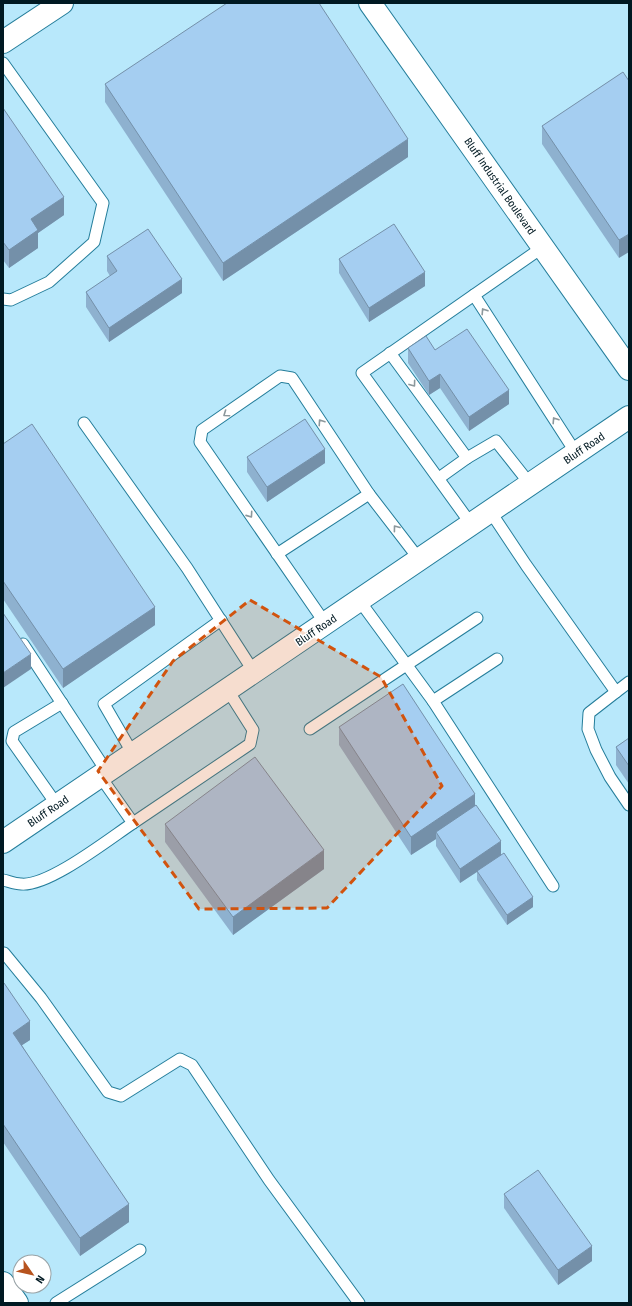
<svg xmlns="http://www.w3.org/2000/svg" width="632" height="1306" font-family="'Fira Sans Condensed',sans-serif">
  <rect width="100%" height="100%" fill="#b8e8fb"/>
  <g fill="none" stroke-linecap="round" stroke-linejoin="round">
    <g stroke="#257e9b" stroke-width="13">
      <g id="service">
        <path d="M3 63 103 203 94 242 49 282 11 300 3 299"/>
        <path d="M474 295 576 453"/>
        <path d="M390 353 467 458"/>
        <path d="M84 423 187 568 254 672"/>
        <path d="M439 478 467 458 496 441 530 484"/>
        <path d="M490 511 526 565 616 692 629 682"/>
        <path d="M471 524 362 373 543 247"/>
        <path d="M277 554 369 494"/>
        <path d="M359 600 433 701 497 659"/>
        <path d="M325 623 200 442 202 430 280 376 292 378 369 494 419 559"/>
        <path d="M23 644 107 772"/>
        <path d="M616 692 589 713 588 729 596 750 610 777 629 805"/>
        <path d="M433 701 553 886"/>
        <path d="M310 729 477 618"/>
        <path d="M133 754 104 704 221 620"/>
        <path d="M100 776 133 823 250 744 253 730 227 689"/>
        <path d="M57 805 12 741 14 732 62 703"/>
        <path d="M3 880C8 881 15 884 21 884 48 887 109 839 133 823"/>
        <path d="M4 953 41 998 108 1092 121 1096 180 1059 192 1065 269 1180 359 1303"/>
        <path d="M56 1303 140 1250"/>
      </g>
    </g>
    <g stroke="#257e9b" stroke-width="24">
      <g id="minor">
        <path d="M370 3 629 369"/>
        <path d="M3 42 62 3"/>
        <path d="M3 1283 17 1303"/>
      </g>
    </g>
    <g stroke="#257e9b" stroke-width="24">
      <path id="secondary" d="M3 842 629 417"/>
    </g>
    <use href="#service" stroke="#fff" stroke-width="11"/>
    <use href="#minor" stroke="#fff" stroke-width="22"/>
    <use href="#secondary" stroke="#fff" stroke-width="22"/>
  </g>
  <g fill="#8eb1cf">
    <path d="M629 81 619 258 542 144V126Z"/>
    <path d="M105 84 408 157 223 281 105 102Z"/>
    <path d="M3 108 64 215 38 233V248L9 268 3 260Z"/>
    <path d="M107 256 182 293 109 342 86 307V292L110 276 107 271Z"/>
    <path d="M339 259 425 286 369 322 339 273Z"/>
    <path d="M408 348 435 350 509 404 469 431 440 388 429 395 408 363Z"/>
    <path d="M3 444 155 625 63 688 3 599Z"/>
    <path d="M247 457 325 463 267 502 247 472Z"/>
    <path d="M339 727 475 805 501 855 533 907 507 925 477 880V872L460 883 436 846V839L411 855 339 745Z"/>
    <path d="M629 738V784L616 765V747Z"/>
    <path d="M165 824 324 869 233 935 165 842Z"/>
    <path d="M3 984 30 1040 22 1045 129 1222 80 1256 3 1142Z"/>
    <path d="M504 1194 592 1261 558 1285 504 1208Z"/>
  </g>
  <g fill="#7490a9">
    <path d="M408 139V157L223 281V263Z"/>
    <path d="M64 197V215L38 233V248L9 268V250L31 219Z"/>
    <path d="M629 234V252L619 258V240Z"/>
    <path d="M425 272V286L369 322V308Z"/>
    <path d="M182 279V293L109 342V328Z"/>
    <path d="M440 374V388L429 395V381Z"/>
    <path d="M509 390V404L469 431V417Z"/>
    <path d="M325 449V463L267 502V487Z"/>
    <path d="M155 607V625L63 688V669Z"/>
    <path d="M31 654V669L3 688V673Z"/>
    <path d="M475 794V812L436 832V839L411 855V837Z"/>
    <path d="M501 841V856L460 883V869Z"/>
    <path d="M324 850V869L233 935V917Z"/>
    <path d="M533 897V907L507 925V915Z"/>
    <path d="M30 1021V1040L13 1051V1033Z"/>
    <path d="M129 1204V1222L80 1256V1238Z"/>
    <path d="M592 1246V1261L558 1285V1270Z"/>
  </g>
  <g fill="#a5cef1" stroke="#7490a9">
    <path d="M227 3H319L408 139 223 263 105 84Z"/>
    <path d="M623 72 629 81V234L619 240 542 126Z"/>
    <path d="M3 108 64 197 31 219 38 230 9 250 3 242Z"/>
    <path d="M394 224 425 272 369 308 339 259Z"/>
    <path d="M148 229 182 279 109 328 86 292 117 271 107 256Z"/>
    <path d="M467 329 509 390 469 417 440 374 429 381 408 348 426 336 435 350Z"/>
    <path d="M305 419 325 449 267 487 247 457Z"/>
    <path d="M32 424 155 607 63 669 3 581V444Z"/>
    <path d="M3 613 31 654 3 673Z"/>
    <path d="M403 684 475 794 411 837 339 727Z"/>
    <path d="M629 738V766L616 747Z"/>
    <path d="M255 757 324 850 233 917 165 824Z"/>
    <path d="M476 805 501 841 460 869 436 832Z"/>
    <path d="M504 853 533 897 507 915 477 871Z"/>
    <path d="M4 983 30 1021 13 1033 129 1204 80 1238 3 1124V984Z"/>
    <path d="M538 1170 592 1246 558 1270 504 1194Z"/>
  </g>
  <defs><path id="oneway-chevron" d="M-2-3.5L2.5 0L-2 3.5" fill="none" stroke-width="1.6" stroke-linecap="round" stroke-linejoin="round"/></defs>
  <g stroke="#8c989c">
    <use href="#oneway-chevron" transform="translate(484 311) rotate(-123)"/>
    <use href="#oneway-chevron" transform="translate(413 384) rotate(54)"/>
    <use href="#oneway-chevron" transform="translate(226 414) rotate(145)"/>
    <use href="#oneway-chevron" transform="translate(555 420) rotate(-123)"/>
    <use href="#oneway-chevron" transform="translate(321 422) rotate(-124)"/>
    <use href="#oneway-chevron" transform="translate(250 515) rotate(55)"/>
    <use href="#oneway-chevron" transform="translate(396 528) rotate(-127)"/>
  </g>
  <path fill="#d1530e" fill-opacity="0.2" stroke="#d1530e" stroke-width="3" stroke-dasharray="8 5" stroke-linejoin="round" d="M250 600 381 677 442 786 327 908 199 909 98 771 173 661Z"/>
  <g text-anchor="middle" stroke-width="3" stroke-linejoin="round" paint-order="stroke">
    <g font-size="11" fill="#001922" stroke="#fff">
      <text transform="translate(500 186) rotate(55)" y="4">Bluff Industrial Boulevard</text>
      <text transform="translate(584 448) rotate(-34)" y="4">Bluff Road</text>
      <text transform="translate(316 630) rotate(-34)" y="4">Bluff Road</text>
      <text transform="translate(48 811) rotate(-34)" y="4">Bluff Road</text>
    </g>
  </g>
  <rect width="632" height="1306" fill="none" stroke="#001922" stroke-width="8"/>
  <g transform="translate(32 1274) rotate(124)"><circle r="19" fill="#ffffff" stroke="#99a3a7"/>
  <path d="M0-3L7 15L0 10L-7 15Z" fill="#b7531e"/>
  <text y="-6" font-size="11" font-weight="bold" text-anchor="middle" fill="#001922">N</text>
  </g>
</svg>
